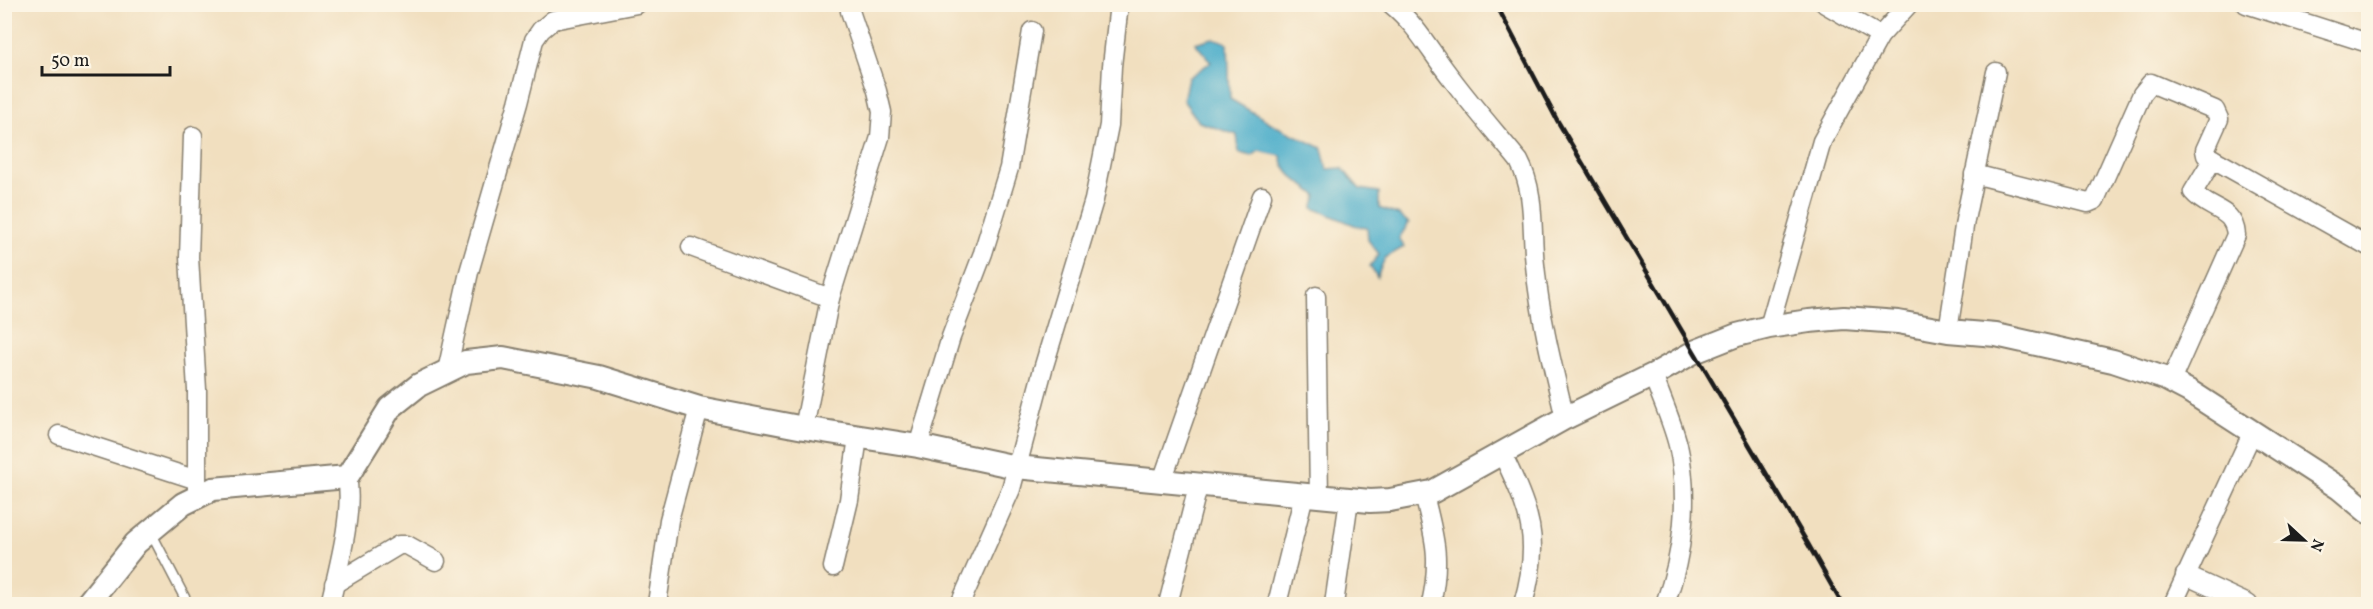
<svg xmlns="http://www.w3.org/2000/svg" width="2373" height="609" font-family="Vollkorn,serif">
  <rect width="100%" height="100%" fill="#fcf5e5"/>
  <filter id="ink" filterUnits="userSpaceOnUse"><feTurbulence type="fractalNoise" baseFrequency=".0167" numOctaves="2"/><feDisplacementMap in="SourceGraphic" scale="12" xChannelSelector="R" yChannelSelector="G"/><feConvolveMatrix kernelMatrix="1 2 1 2 8 2 1 2 1" color-interpolation-filters="sRGB"/></filter>
  <filter id="wash" filterUnits="userSpaceOnUse"><feTurbulence type="fractalNoise" baseFrequency=".008" numOctaves="4" result="noise"/><feDisplacementMap in="SourceGraphic" scale="24" xChannelSelector="R" yChannelSelector="G"/><feGaussianBlur stdDeviation="1.35" result="paint"/><feColorMatrix in="noise" values="0 0 0 0 0 0 0 0 0 0 0 0 0 0 0 0 0 1.4 0 .05"/><feComposite in="paint" operator="in"/></filter>
  <g filter="url(#wash)">
    <rect width="100%" height="100%" fill="#f1dfbf"/>
    <path fill="#4badca" stroke="#346473" stroke-width="1.5" d="M1213 38 1228 43 1230 99 1276 126 1322 148 1327 169 1342 168 1360 189 1379 192V208L1399 215 1409 223 1399 238 1404 247 1385 258 1377 277 1370 266 1379 254 1368 240 1367 228 1359 227 1313 208 1317 196C1302 182 1285 178 1281 156L1259 151 1252 156 1239 153 1237 135 1199 122 1183 100 1188 78 1211 62 1195 43Z"/>
  </g>
  <g filter="url(#ink)">
    <g fill="none" stroke-linecap="round" stroke-linejoin="round">
      <g stroke="#867e6e" stroke-width="12">
        <path id="service" d="M150 531 188 604"/>
      </g>
      <g stroke="#867e6e" stroke-width="21">
        <g id="minor">
          <path d="M1391 4C1418 26 1431 53 1452 79 1473 107 1497 134 1519 161 1536 193 1531 230 1535 265 1540 317 1553 368 1565 418"/>
          <path d="M1825 4 1880 36"/>
          <path d="M2246 4 2368 43"/>
          <path d="M193 136 189 257 197 390V497"/>
          <path d="M1974 174 2088 203 2095 200 2142 94 2151 83 2215 110 2219 119 2205 150 2206 155 2368 246"/>
          <path d="M691 247 830 298"/>
          <path d="M1316 296 1319 497"/>
          <path d="M1769 327 1822 141 1880 36 1909 4"/>
          <path d="M1948 331 1965 220 1996 72"/>
          <path d="M447 371 469 272 518 103 534 40 541 30 553 20 637 4"/>
          <path d="M1653 375C1661 398 1672 421 1678 445 1690 498 1683 554 1665 604"/>
          <path d="M2171 381 2236 235C2234 207 2209 211 2193 192L2213 159"/>
          <path d="M804 428 830 298 880 137 882 112 877 91 850 11"/>
          <path d="M59 435 197 480"/>
          <path d="M918 446 951 337 983 253 1009 168 1032 31"/>
          <path d="M1502 453C1530 512 1542 539 1523 604"/>
          <path d="M1162 481 1262 196"/>
          <path d="M1424 495C1435 539 1441 558 1431 604"/>
          <path d="M833 567 849 500 858 437"/>
          <path d="M2185 575 2248 604"/>
          <path d="M334 584 399 545H407L436 561"/>
          <path d="M330 604C338 569 354 512 347 477"/>
          <path d="M657 604 669 520 699 408"/>
          <path d="M960 604 1011 489 1043 369 1094 200 1109 125 1112 66 1119 4"/>
          <path d="M1168 604 1199 483"/>
          <path d="M1277 604 1304 495"/>
          <path d="M1334 604 1349 500"/>
          <path d="M2173 604 2253 431"/>
        </g>
      </g>
      <g stroke="#867e6e" stroke-width="26">
        <path id="tertiary" d="M87 604 136 543 183 504 213 489 347 477 390 408 419 385 466 362 503 358 599 377 699 408 804 428 918 446 1016 467 1370 501 1390 500 1432 492 1565 418 1653 375 1694 352 1737 335 1769 327 1809 321 1844 318 1898 322 1948 331 1996 335 2113 361 2164 378 2189 391 2339 488 2368 512"/>
      </g>
      <use href="#service" stroke="#fff" stroke-width="9"/>
      <use href="#minor" stroke="#fff" stroke-width="18"/>
      <use href="#tertiary" stroke="#fff" stroke-width="22"/>
      <path stroke="#1c1c1c" stroke-width="4.5" d="M1496 4 1557 120 1808 544 1842 604"/>
    </g>
  </g>
  <rect width="2373" height="609" fill="none" stroke="#fcf5e5" stroke-width="24"/>
  <g transform="translate(2304 540) rotate(112)" stroke="#fcf5e5" stroke-width="4.5" paint-order="stroke">
  <path d="M0-4.5L10 22L0 15L-10 22Z" fill="#1c1c1c"/>
  <text y="-9" font-size="16" font-weight="bold" text-anchor="middle" fill="#1c1c1c">N</text>
  </g>
  <path d="M42 66v9h128v-9" fill="none" stroke="#1c1c1c" stroke-width="3"/>
  <text x="51" y="66" font-size="18" fill="#1c1c1c" stroke="#fcf5e5" stroke-width="4.5" paint-order="stroke">50 m</text>
</svg>
